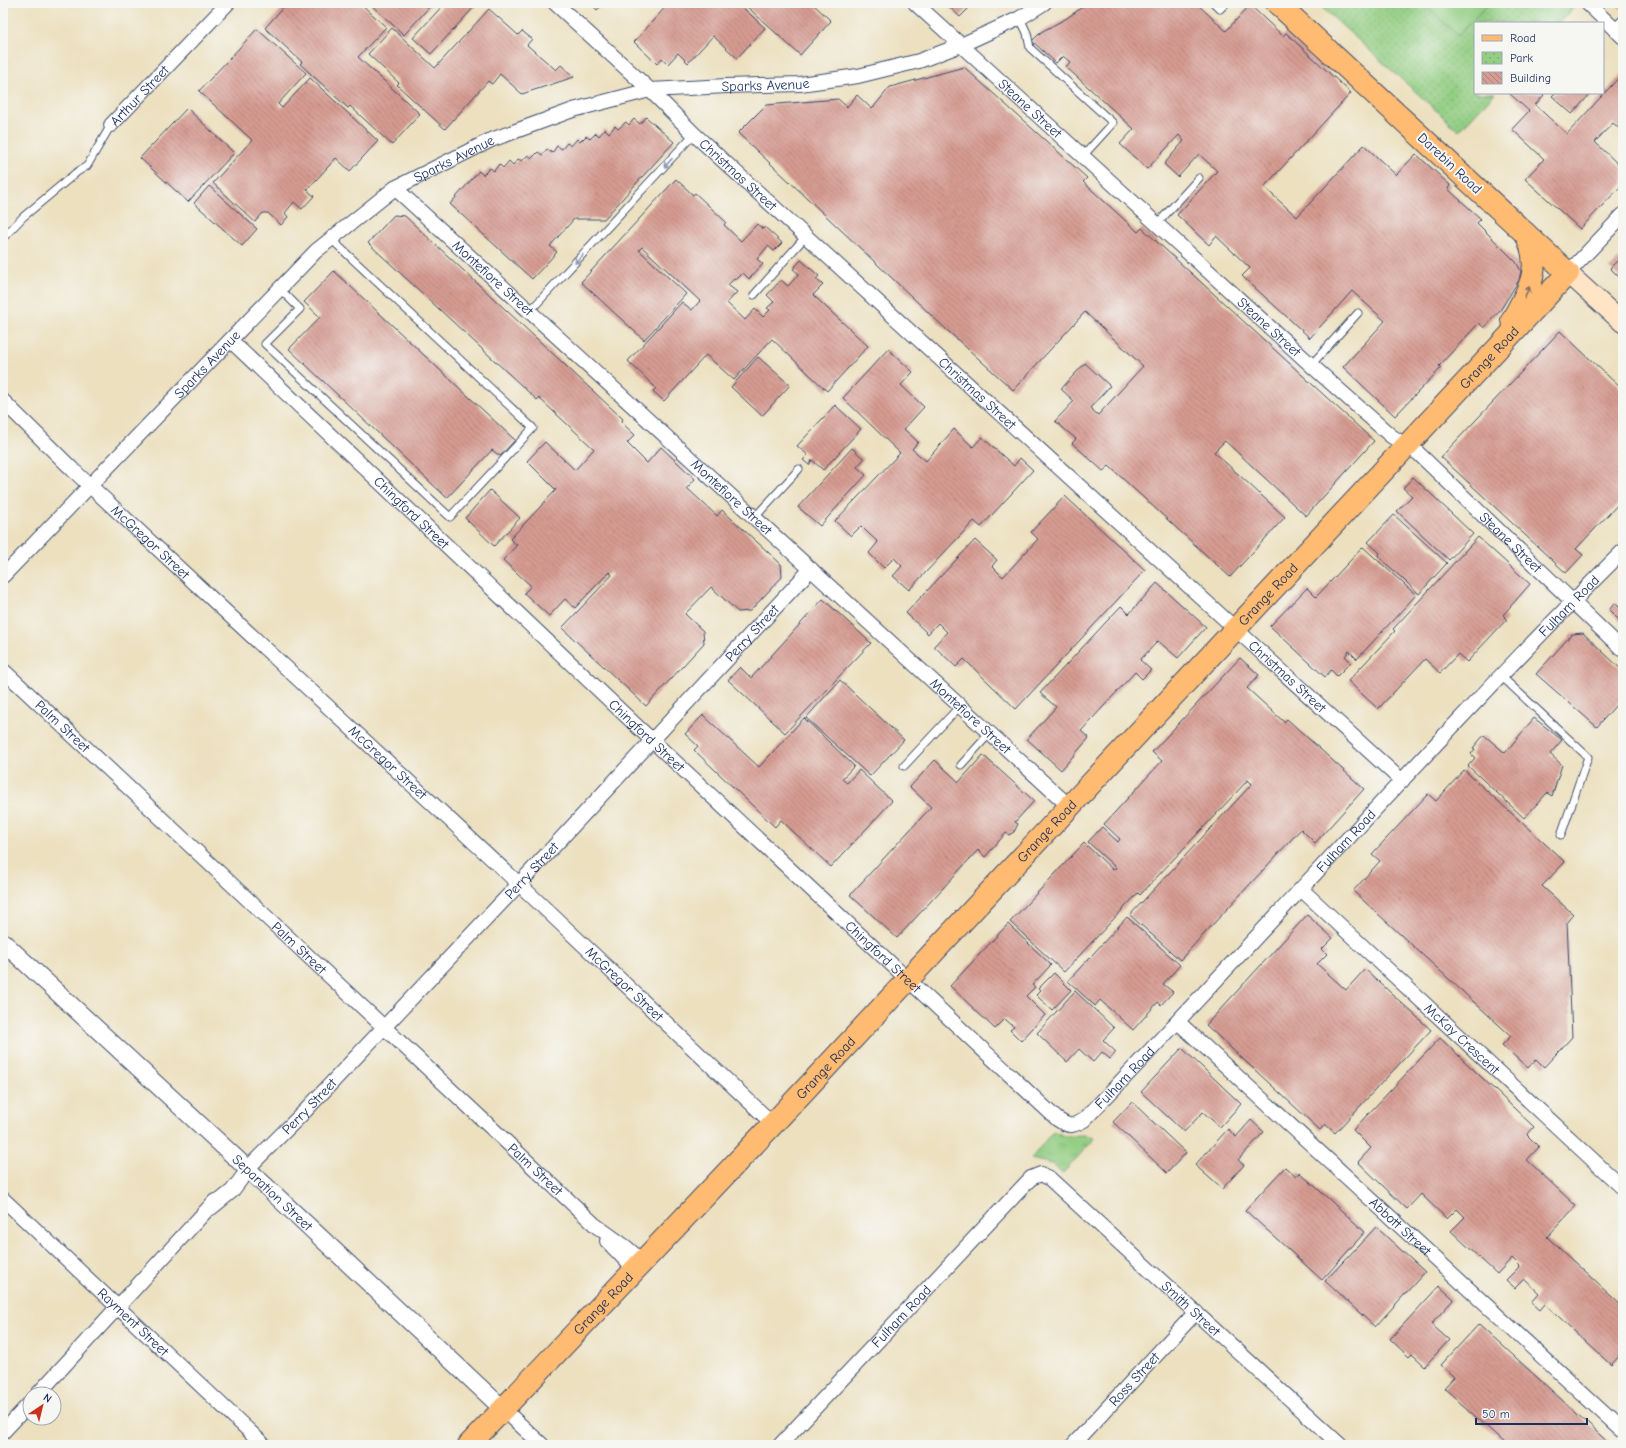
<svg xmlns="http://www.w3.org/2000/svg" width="1626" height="1448" font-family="'Comic Neue',sans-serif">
  <defs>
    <pattern id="grass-tufts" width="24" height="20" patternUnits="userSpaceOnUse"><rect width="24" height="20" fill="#93ce83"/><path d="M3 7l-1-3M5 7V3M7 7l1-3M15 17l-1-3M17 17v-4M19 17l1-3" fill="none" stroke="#7eb174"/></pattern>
    <pattern id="park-dots" width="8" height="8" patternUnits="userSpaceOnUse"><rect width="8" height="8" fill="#93ce83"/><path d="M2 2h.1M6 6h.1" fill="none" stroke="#7eb174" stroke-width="1.8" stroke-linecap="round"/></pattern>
    <pattern id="building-back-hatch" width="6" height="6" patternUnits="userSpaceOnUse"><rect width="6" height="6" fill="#d69b91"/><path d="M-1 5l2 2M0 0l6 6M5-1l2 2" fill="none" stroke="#ad7f7a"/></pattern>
  </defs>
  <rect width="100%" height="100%" fill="#f6f6f2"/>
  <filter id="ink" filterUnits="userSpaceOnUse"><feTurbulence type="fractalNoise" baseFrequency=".025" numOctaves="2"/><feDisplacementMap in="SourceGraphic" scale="8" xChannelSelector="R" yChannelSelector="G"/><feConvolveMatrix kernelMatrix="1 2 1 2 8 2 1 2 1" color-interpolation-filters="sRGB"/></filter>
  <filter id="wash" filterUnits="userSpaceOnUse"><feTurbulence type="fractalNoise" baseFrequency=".012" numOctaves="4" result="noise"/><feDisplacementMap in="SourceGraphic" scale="16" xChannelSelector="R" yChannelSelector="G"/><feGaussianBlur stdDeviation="0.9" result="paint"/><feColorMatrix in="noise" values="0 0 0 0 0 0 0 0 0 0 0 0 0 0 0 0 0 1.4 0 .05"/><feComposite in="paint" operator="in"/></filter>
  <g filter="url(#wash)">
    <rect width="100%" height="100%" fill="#ece0bf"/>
    <path fill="url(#grass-tufts)" stroke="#577e70" d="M1053 1131 1064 1136 1084 1135 1095 1138 1062 1174 1052 1164 1031 1159Z"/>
    <path fill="url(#park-dots)" stroke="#577e70" d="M1317 3H1578L1559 23H1475V93H1495L1459 131Z"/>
    <path fill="#93ce83" stroke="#577e70" d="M1423 3H1489L1458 36Z"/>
    <g id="blocks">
      <g fill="url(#building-back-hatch)">
        <path d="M287 3H360L386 27 358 57 420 114 392 145 350 106 348 108 300 64 302 62 265 28Z"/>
        <path d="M373 3H433L404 35 371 5Z"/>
        <path d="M445 3H474L476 5 431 54 413 38Z"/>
        <path d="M590 3H604L597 10Z"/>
        <path d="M669 3H738L765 28 737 58 713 36 688 63 678 53 668 64 662 58 657 64 634 42Z"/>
        <path d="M743 3H812L831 21 800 55Z"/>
        <path d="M945 3H974L960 17Z"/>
        <path d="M1088 3H1196L1226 31 1250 5 1283 36 1286 33 1351 93 1264 187 1297 217 1364 145 1396 175 1416 154 1450 185 1448 189 1481 219 1477 223 1516 262 1521 271 1519 280 1501 309 1484 328 1479 323 1439 366 1441 368 1395 416 1343 367 1385 321 1352 291 1310 338 1242 276 1250 268 1216 236 1209 245 1177 215 1217 171 1199 154 1178 177 1164 164 1184 141 1179 135 1147 169 1120 144 1134 129 1066 67 1070 62 1063 56 1056 63 1032 41 1041 32 1067 18Z"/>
        <path d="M1615 3H1623V6L1621 9Z"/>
        <path d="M489 9 518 35 522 31 532 39 527 45 556 70 561 65 574 77 522 94 500 74 492 84 488 81 445 129 397 85 399 83 368 54 392 28 435 68Z"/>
        <path d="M257 29 306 73 278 104 282 108 310 78 378 141 350 171 336 158 307 190 314 196 302 209 294 202 285 213 288 217 281 225 268 213H263L255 222 213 183 252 140 199 91Z"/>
        <path d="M964 67 1087 178 1083 182 1138 232 1142 228 1374 441 1306 516 1225 441 1214 452 1285 517 1230 577 1109 466 1103 471 1072 443 1076 439 1055 421 1074 401 1061 389 1085 363 1110 386 1090 408 1098 415 1143 366 1085 312 1013 390 947 330 738 133 766 105 838 99 847 107 857 95 872 109 890 87Z"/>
        <path d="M1623 73V132L1613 123 1595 142 1623 169V184L1580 229 1525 179 1544 159 1512 129 1529 111 1509 93H1542L1544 95 1535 105 1567 134Z"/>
        <path d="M1555 93H1591L1572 114 1552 96Z"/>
        <path d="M187 108 234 153 188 202 140 158Z"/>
        <path d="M646 117 674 142 604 219H574L550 246 557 252 532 279 450 204 479 171 483 175 490 168 494 171 499 164 503 168 509 161 513 165 518 159 522 161 528 155 532 158 538 152 542 155 547 149 552 153 557 146 562 149 567 143 571 146 577 139 580 142 586 136 590 139 596 133 599 136 605 129 609 133 615 126 618 129 626 122 629 125 634 119 640 124Z"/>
        <path d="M676 179 693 195 695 193 710 207 726 222 724 225 741 241 757 224 763 229 765 227 782 243 774 251 768 246 763 252 757 259 763 264 749 279 743 273 736 280 734 279 728 285 737 292 727 303 745 320 755 309 763 317 770 310 767 308 774 302 767 295 781 280 788 286 799 274 793 269 801 260 819 276 816 279 823 285 813 295 868 346 827 391 772 339 734 380 706 355 664 401 653 391 656 388 628 361 682 302 692 310 700 301 642 247 639 250 686 294 644 340 581 282Z"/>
        <path d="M209 186 257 229 242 246 194 203Z"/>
        <path d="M394 215 405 216 623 419 621 422 635 435 627 443 647 463 661 447 695 479 687 488 717 516 722 510 781 564 782 577 750 611 738 612 711 587 685 614 703 631 704 643 646 706 562 628 612 575 609 572 575 608 565 599 549 616 524 593 531 586 503 560 517 545 510 539 556 490 527 461 545 442 575 470 594 449 539 398 537 400 368 243Z"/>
        <path d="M1623 255V281L1610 268Z"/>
        <path d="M334 271 515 440 500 456 492 450 447 498 289 349 320 317 304 302Z"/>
        <path d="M1560 331 1623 390V499L1576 549 1583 555 1566 573 1441 457Z"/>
        <path d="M888 349 913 372 901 385 924 407 904 429 918 442 912 449 926 461 954 429 973 447 982 437 1014 466 1020 458 1033 470 981 527 974 521 909 590 893 576 902 566 894 558 884 568 869 553 878 542 869 534 861 526 851 536 835 521 900 453 843 398Z"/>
        <path d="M758 357 790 385 762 416 731 387Z"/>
        <path d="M835 405 861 429 823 470 812 460 809 465 803 460 808 455 797 446Z"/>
        <path d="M852 448 864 459 857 467 866 475 820 526 798 507Z"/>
        <path d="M1413 477 1473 534 1449 560 1397 511 1412 496 1403 488Z"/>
        <path d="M490 490 520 518 494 546 465 518Z"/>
        <path d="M1065 496 1145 570 1016 709 964 659 956 667 934 646 947 632 938 623 928 634 906 613 975 540 997 560 992 566 1003 577 1038 539 1031 532Z"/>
        <path d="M1394 515 1447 563 1419 594 1378 556 1380 553 1368 542Z"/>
        <path d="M1478 537 1530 584 1503 615 1507 619 1467 662 1458 654 1440 673 1425 659 1378 709 1348 681 1395 631 1393 629Z"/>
        <path d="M1363 547 1416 595 1357 659 1349 651 1345 656 1351 662 1337 676 1331 670 1325 677 1270 626 1307 588 1316 597Z"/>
        <path d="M1157 583 1206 627 1178 658 1158 641 1140 660 1151 670 1142 679 1135 672 1081 731 1089 738 1061 770 1027 739 1056 707 1040 693 1121 606 1129 614Z"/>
        <path d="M823 599 871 643 785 733 728 680 740 667 751 678Z"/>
        <path d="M1615 603 1619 607 1623 603V624L1609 610Z"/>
        <path d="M1583 633 1623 671V697L1597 727 1536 674 1572 634Z"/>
        <path d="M1240 658 1259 675 1247 688 1284 722 1287 719 1364 789 1315 843 1301 829 1180 960 1130 915 1252 784 1248 780 1140 895 1138 893 1064 972 1010 922 1084 843 1113 870 1116 868 1088 842 1102 827 1118 842 1120 839 1104 824 1162 761 1152 752Z"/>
        <path d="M840 680 904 740 870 776 806 718Z"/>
        <path d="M703 715 759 767 804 718 854 766 842 779 847 783 859 770 892 801 831 867 781 820 775 827 694 750 698 746 685 734Z"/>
        <path d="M1534 718 1562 740 1550 754 1562 765 1552 796 1547 793 1524 818 1468 766 1475 758 1471 754 1475 749 1473 748 1484 735 1505 753Z"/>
        <path d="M983 755 1034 801 1015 822 1018 824 1014 832 1009 835 1006 833 985 857 978 850 897 938 850 895 931 807 910 787 935 760 959 782Z"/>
        <path d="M1464 770 1565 862 1542 886 1573 914 1567 922 1572 1037 1544 1067 1536 1059 1528 1068 1502 1045 1511 1036 1353 891 1380 861 1372 854 1428 794 1436 801Z"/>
        <path d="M1307 915 1333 938 1322 949 1327 954 1317 964 1346 990 1365 969 1431 1030 1335 1133 1325 1124 1320 1130 1206 1025Z"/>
        <path d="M1127 917 1180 965 1163 984 1173 992 1161 1005 1158 1002 1133 1030 1100 1000 1095 1006 1068 981Z"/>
        <path d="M1008 924 1051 965 1032 985 1035 987 1026 996 1045 1015 1021 1041 1010 1030 1014 1027 1005 1019 995 1029 950 986Z"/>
        <path d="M1054 973 1071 990 1052 1010 1036 995 1040 991 1038 989Z"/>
        <path d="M1075 991 1114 1028 1103 1040 1116 1052 1110 1059 1102 1052 1093 1062 1079 1049 1067 1062 1037 1033Z"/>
        <path d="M1440 1038 1534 1127 1527 1135 1539 1147 1527 1160 1576 1206 1547 1237 1623 1307V1352L1611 1365 1545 1304 1540 1310 1531 1302 1539 1293 1524 1279 1515 1288 1506 1280 1520 1266 1512 1258 1497 1274 1451 1231 1465 1217 1457 1209 1447 1219 1421 1194 1407 1209 1358 1162 1371 1148 1353 1130Z"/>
        <path d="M1182 1048 1241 1104 1220 1127 1203 1112 1184 1132 1141 1092Z"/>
        <path d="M1132 1102 1186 1153 1167 1173 1113 1122Z"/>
        <path d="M1251 1120 1264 1132 1238 1160 1244 1165 1222 1189 1195 1165 1228 1129 1236 1137Z"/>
        <path d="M1285 1167 1296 1177 1299 1172 1365 1232 1322 1280 1245 1210Z"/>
        <path d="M1376 1227 1425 1272 1375 1327 1325 1281Z"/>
        <path d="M1439 1286 1454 1299 1431 1324 1449 1340 1425 1366 1412 1354 1409 1357 1390 1339Z"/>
        <path d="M1479 1324 1611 1445H1507L1444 1388 1454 1377 1441 1365Z"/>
      </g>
    </g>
  </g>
  <g filter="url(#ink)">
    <use href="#blocks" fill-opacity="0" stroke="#3a4a6d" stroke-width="1"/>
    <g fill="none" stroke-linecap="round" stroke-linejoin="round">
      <g stroke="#3a4a6d" stroke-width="9">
        <g id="service">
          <path d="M1214 3 1220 9 1226 3"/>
          <path d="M1020 18 1027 33 1030 48 1113 123 1083 156"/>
          <path d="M1614 28 1623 19"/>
          <path d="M1157 224 1199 178"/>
          <path d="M3 238 23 217 77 172 87 166 111 125"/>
          <path d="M280 289 300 309 265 344 450 517 533 428 331 239"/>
          <path d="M754 295 806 236"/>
          <path d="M530 311 694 134"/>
          <path d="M1311 365 1358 313"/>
          <path d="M755 517 799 469"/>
          <path d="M1501 676 1588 757 1561 835"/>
          <path d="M961 765 990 733"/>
          <path d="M904 766 960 706"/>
        </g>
      </g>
      <g stroke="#3a4a6d" stroke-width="16">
        <g id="minor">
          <path id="s1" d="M555 3 650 90 694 134 1402 781"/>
          <path id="s2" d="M915 3 1311 365 1391 436 1418 453 1623 650"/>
          <path d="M1588 4 1623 37"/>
          <path id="s3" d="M111 125 228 3"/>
          <path id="s4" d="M395 188 1069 806"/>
          <path d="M1568 273 1623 215"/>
          <path id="s5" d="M231 341 641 730 1057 1119C1069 1127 1071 1127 1084 1120 1265 932 1438 735 1623 551"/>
          <path id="s6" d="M3 401 72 469 519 884 773 1124"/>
          <path id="s7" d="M3 576 316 251 395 188 491 140 573 110 650 90 727 86 800 84 858 76 919 61 961 45 1020 18 1044 3"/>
          <path id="s8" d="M3 670 595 1225 627 1248 643 1262"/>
          <path id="s9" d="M1301 889 1623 1188"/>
          <path id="s10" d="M1178 1022 1623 1431"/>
          <path id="s11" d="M3 1199 264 1445"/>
          <path id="s12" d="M211 1208 232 1191 253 1163 307 1109 519 884 811 569"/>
          <path d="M607 1241 635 1270"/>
          <path d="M38 1394 215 1201"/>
          <path d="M503 1409 542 1445"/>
          <path d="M3 1432 30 1403"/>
          <path id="s13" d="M780 1445 1031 1178 1041 1174 1049 1178 1340 1445"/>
          <path id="s14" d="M1073 1445 1196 1312"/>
        </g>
      </g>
      <g stroke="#3a4a6d" stroke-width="19">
        <g id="tertiary">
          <path id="s15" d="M3 942 238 1160 503 1409"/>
        </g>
      </g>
      <g stroke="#3a4a6d" stroke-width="21">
        <path id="secondary" d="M1568 273 1623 323"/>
      </g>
      <g stroke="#3a4a6d" stroke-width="24">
        <g id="primary">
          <path d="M1512 320C1529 291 1544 266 1525 233"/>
          <path id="s16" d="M469 1445 773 1124 1568 273 1277 3"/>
        </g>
      </g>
      <use href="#service" stroke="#fff" stroke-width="7"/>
      <use href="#minor" stroke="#fff" stroke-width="14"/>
      <use href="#tertiary" stroke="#fff" stroke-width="17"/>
      <use href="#secondary" stroke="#ffe4c6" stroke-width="19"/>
      <use href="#primary" stroke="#ffbb71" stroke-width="22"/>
    </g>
    <defs><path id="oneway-shaft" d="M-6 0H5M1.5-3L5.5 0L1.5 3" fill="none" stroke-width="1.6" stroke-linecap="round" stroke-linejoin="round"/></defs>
    <g stroke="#8d97ae">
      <use href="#oneway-shaft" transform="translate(668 163) rotate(133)"/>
      <use href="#oneway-shaft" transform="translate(579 259) rotate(133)"/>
    </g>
    <use stroke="#826e67" href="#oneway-shaft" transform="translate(1527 292) rotate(-65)"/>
  </g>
  <g text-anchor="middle" stroke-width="4" stroke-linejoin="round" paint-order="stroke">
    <g font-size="14" fill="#1b2f5e" stroke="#f6f6f2">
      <text dy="5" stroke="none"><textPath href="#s7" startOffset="942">Sparks Avenue</textPath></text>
      <text dy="5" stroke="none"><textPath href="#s3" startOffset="41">Arthur Street</textPath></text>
      <text dy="5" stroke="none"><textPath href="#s2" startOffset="156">Steane Street</textPath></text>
      <text dy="5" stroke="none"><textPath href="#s7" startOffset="618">Sparks Avenue</textPath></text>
      <text transform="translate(1450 163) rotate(43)" y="5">Darebin Road</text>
      <text dy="5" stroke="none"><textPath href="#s1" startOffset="251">Christmas Street</textPath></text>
      <text dy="5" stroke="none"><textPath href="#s4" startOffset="133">Montefiore Street</textPath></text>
      <text dy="5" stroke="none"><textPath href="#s2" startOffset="480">Steane Street</textPath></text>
      <text dy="5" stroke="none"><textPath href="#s16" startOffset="1491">Grange Road</textPath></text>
      <text dy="5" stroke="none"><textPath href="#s7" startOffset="294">Sparks Avenue</textPath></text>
      <text dy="5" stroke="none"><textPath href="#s1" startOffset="575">Christmas Street</textPath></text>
      <text dy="5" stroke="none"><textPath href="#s4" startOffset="457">Montefiore Street</textPath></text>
      <text dy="5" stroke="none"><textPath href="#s5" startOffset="249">Chingford Street</textPath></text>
      <text dy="5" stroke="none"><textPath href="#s6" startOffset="204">McGregor Street</textPath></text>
      <text dy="5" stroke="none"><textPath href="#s2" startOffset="804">Steane Street</textPath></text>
      <text dy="5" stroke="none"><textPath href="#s16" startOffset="1167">Grange Road</textPath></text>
      <text dy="5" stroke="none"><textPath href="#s5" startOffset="1871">Fulham Road</textPath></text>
      <text dy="5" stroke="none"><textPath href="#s12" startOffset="790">Perry Street</textPath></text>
      <text dy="5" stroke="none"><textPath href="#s1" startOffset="995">Christmas Street</textPath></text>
      <text dy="5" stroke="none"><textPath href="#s4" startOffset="781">Montefiore Street</textPath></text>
      <text dy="5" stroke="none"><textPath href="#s8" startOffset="82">Palm Street</textPath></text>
      <text dy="5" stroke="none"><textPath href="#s5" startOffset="573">Chingford Street</textPath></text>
      <text dy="5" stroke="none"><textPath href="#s6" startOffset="528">McGregor Street</textPath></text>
      <text dy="5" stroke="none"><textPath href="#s16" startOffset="843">Grange Road</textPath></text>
      <text dy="5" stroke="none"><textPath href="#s5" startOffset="1547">Fulham Road</textPath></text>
      <text dy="5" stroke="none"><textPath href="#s12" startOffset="466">Perry Street</textPath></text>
      <text dy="5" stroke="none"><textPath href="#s8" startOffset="406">Palm Street</textPath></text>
      <text dy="5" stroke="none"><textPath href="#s5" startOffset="897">Chingford Street</textPath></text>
      <text dy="5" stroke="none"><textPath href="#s6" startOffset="852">McGregor Street</textPath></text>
      <text dy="5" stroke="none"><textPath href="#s9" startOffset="220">McKay Crescent</textPath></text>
      <text dy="5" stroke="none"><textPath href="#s16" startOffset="519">Grange Road</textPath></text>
      <text dy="5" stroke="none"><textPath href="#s5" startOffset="1223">Fulham Road</textPath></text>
      <text dy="5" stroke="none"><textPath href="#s12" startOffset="142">Perry Street</textPath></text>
      <text dy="5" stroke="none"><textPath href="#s8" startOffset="730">Palm Street</textPath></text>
      <text dy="5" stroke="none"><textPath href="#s15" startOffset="368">Separation Street</textPath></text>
      <text dy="5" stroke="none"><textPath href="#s10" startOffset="302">Abbott Street</textPath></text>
      <text dy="5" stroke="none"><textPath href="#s16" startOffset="195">Grange Road</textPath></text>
      <text dy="5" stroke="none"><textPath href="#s13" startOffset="579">Smith Street</textPath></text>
      <text dy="5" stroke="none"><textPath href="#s13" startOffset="177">Fulham Road</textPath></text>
      <text dy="5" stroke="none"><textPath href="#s11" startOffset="179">Rayment Street</textPath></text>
      <text dy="5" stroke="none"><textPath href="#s14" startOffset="90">Ross Street</textPath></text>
    </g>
  </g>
  <rect width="1626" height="1448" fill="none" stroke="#f6f6f2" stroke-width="16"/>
  <rect x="1474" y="22" width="130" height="72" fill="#f6f6f2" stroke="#9ea6b7"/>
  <rect x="1482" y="35" width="20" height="6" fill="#ffbb71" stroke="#9ea6b7"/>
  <text x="1510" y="42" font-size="12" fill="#1b2f5e">Road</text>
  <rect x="1482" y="52" width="20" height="12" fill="url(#park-dots)" stroke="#9ea6b7"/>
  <text x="1510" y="62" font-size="12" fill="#1b2f5e">Park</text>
  <rect x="1482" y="72" width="20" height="12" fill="url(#building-back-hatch)" stroke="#9ea6b7"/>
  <text x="1510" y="82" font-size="12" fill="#1b2f5e">Building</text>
  <g transform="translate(42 1406) rotate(35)"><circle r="19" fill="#f6f6f2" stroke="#9ea6b7"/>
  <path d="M0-3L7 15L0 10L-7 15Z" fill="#c8321e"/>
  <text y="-6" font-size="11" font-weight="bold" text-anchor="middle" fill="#1b2f5e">N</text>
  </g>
  <path d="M1476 1418v6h111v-6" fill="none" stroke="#1b2f5e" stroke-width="2"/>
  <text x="1482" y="1418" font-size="12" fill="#1b2f5e" stroke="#f6f6f2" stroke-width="3" paint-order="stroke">50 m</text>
</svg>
